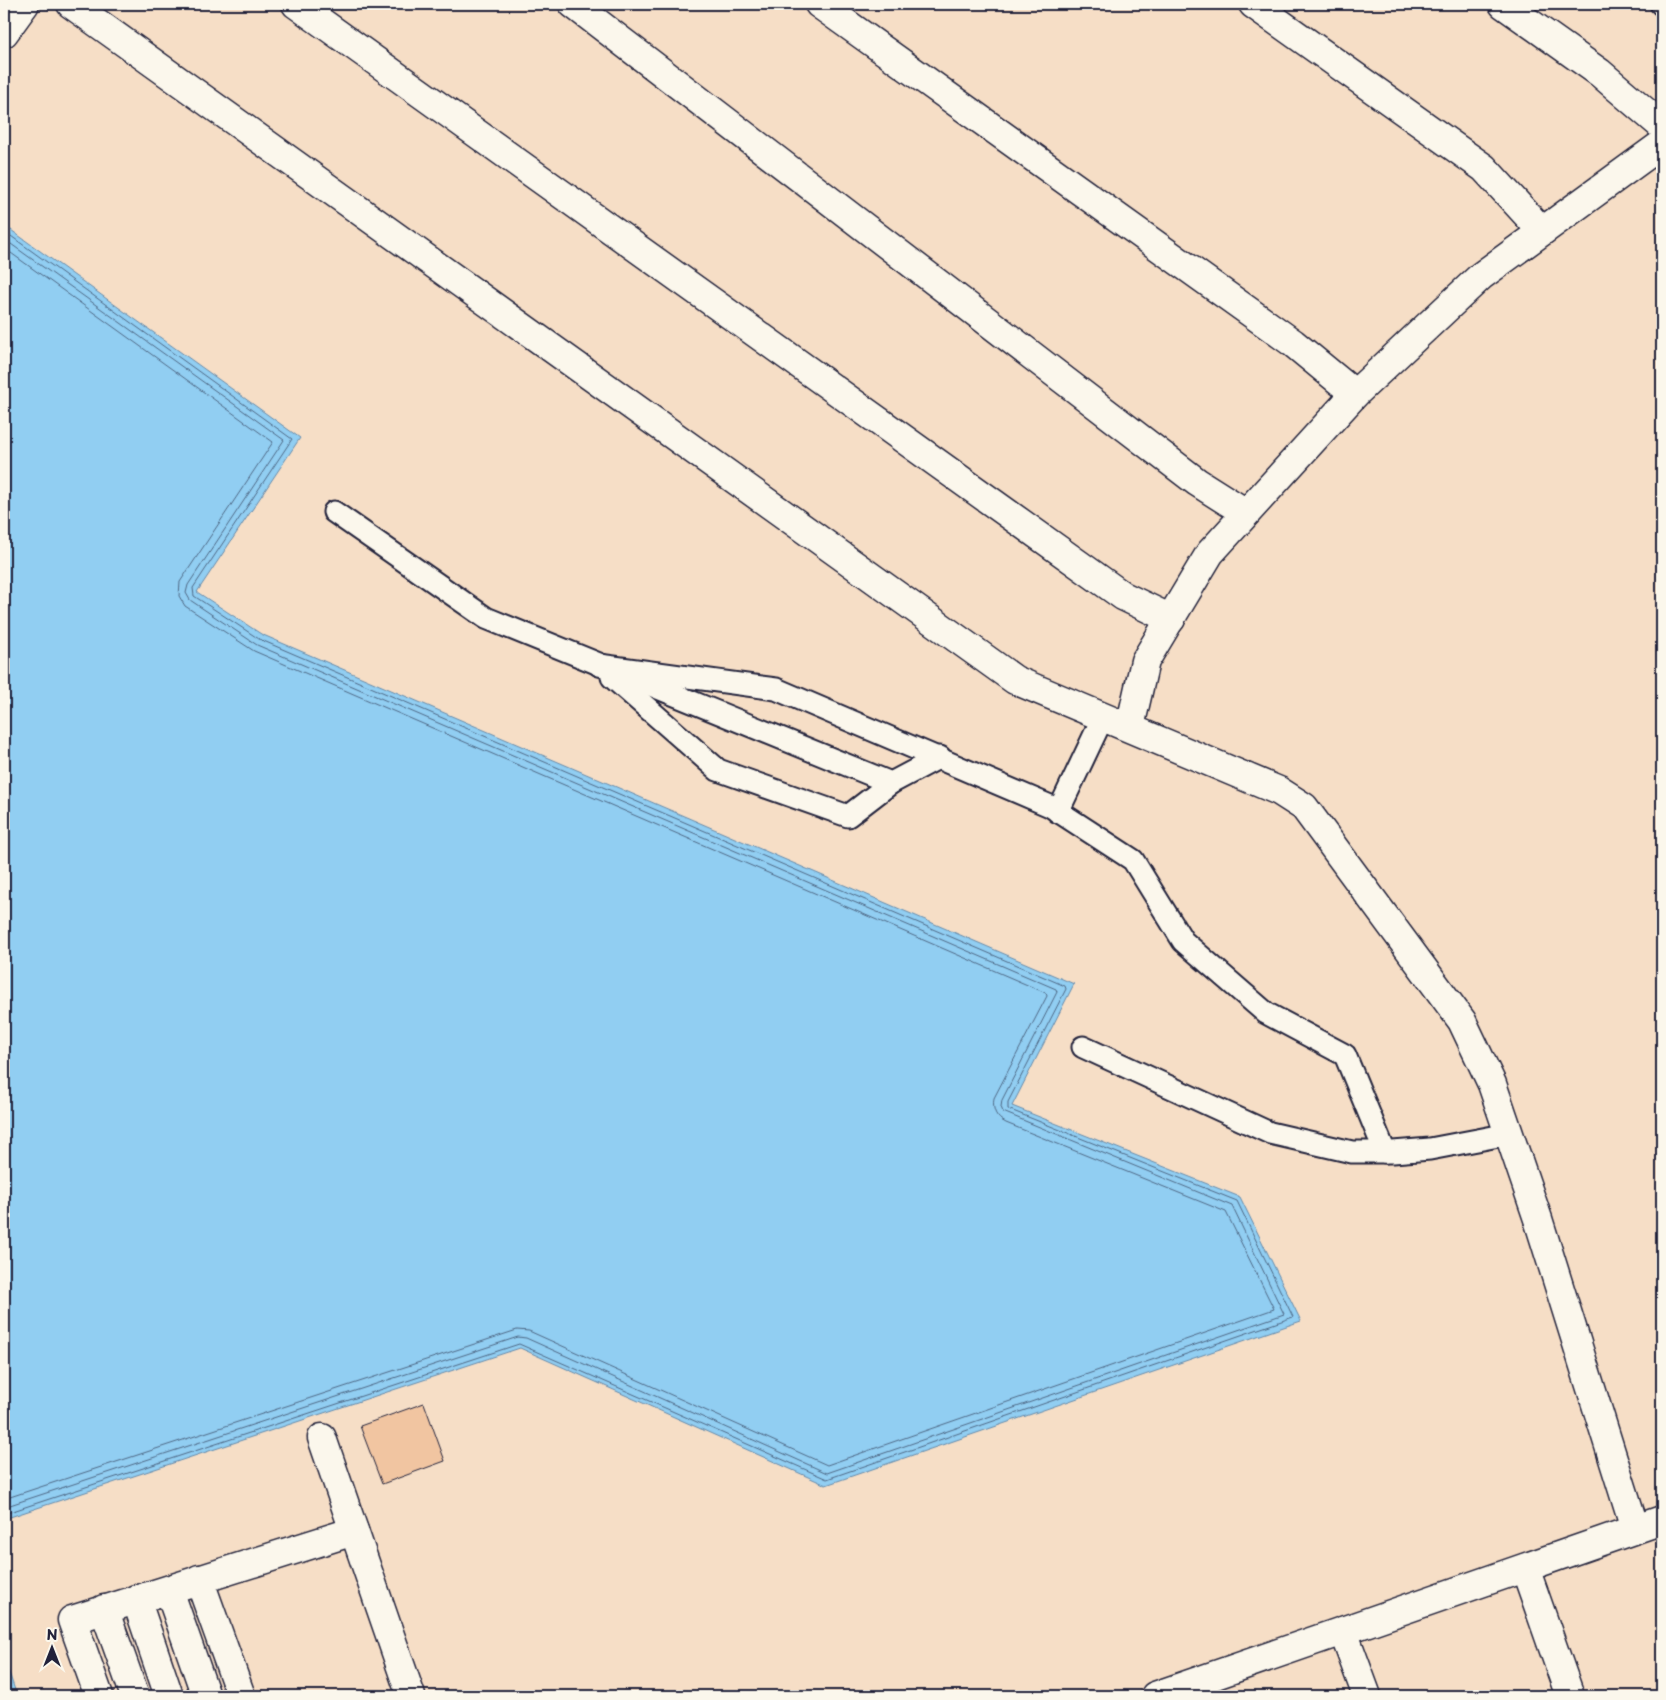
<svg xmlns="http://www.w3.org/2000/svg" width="1666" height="1700" font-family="'Playpen Sans',sans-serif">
  <rect width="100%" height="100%" fill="#f8e8d6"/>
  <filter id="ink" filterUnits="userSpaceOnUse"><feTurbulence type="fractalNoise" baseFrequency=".02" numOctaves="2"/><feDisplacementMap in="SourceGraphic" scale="10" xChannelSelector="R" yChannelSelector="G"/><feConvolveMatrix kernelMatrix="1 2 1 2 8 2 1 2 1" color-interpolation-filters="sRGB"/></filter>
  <g filter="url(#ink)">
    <path fill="#f6dec6" d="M4 4H1662V1696H17L4 1658V1519L521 1348 826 1485 1301 1321 1240 1197 1012 1106 1074 984 261 634 197 591 300 438 4 225Z"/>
    <g fill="#91cef2" stroke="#6589a9">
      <path d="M4 225 300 438 197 592 261 634 1074 984 1012 1106 1240 1197 1301 1321 826 1485 520 1348 4 1519Z"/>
      <path d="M4 1658 17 1696H4Z"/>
    </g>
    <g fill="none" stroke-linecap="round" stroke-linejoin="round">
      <g stroke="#4e6784" stroke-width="1">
        <path d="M4 231 292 439 193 588 194 596 259 639 1065 986 1066 989 1008 1102V1109L1237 1201 1293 1317 827 1479 519 1344 4 1514"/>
        <path d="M4 239 284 440 188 585 186 593 190 600 257 645 1056 989 1057 992 1002 1100 1001 1107 1003 1112 1232 1206 1284 1314 827 1473 526 1338 518 1337 4 1507"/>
        <path d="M4 248 273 442 180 582 179 596 185 606 254 651 1046 993 1047 996 994 1098C992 1110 996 1118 1006 1123L1226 1212 1274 1309 827 1465 529 1331 517 1330 4 1499"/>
      </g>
    </g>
    <path fill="#f1c5a1" stroke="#22223b" d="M424 1403 445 1461 382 1484 360 1426Z"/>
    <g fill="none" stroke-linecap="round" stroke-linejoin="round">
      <g stroke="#22223b" stroke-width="25">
        <g id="service">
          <path d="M1661 4 1662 5"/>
          <path d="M334 512 486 618 891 783 940 757"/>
          <path d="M599 665 776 689 1050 806 1133 860 1183 941 1266 1013 1345 1055 1385 1152"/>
          <path d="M612 677 718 770 848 816 891 783"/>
          <path d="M1058 812 1103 717"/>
          <path d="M1083 1047 1270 1133 1352 1152H1393L1430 1149 1509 1134"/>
        </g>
      </g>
      <g stroke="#22223b" stroke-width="31">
        <g id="minor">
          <path d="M71 4 1015 680 1279 791 1304 807 1462 1021 1492 1084 1538 1219 1635 1529"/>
          <path d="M296 4 1123 596 1171 619"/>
          <path d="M573 4 1197 482 1246 513"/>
          <path d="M819 4 1293 343 1355 394"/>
          <path d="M1253 4 1484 168 1542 231"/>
          <path d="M1503 4 1600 73 1662 126"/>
          <path d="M4 33 25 4"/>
          <path d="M1130 727 1145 661 1210 553 1355 394 1481 276 1662 144"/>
          <path d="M322 1438 411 1696"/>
          <path d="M1525 1568 1570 1696"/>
          <path d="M199 1579 241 1696"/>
          <path d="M169 1590 206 1696"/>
          <path d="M136 1599 169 1696"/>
          <path d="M104 1609 135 1696"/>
          <path d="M1343 1631 1367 1696"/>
          <path d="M99 1696 72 1620 354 1531"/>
          <path d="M1155 1696 1662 1520"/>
        </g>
      </g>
      <use href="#service" stroke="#fbf7ec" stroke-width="21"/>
      <use href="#minor" stroke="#fbf7ec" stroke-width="28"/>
    </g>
  </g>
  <rect width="1666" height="1700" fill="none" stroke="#fbf7ec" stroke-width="20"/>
  <rect x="10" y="10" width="1646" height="1680" fill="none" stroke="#22223b" stroke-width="2" filter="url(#ink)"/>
  <g transform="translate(52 1648)" stroke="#fbf7ec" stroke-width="4" paint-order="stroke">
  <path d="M0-4L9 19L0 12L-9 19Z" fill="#22223b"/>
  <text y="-8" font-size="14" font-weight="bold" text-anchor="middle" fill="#22223b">N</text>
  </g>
</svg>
